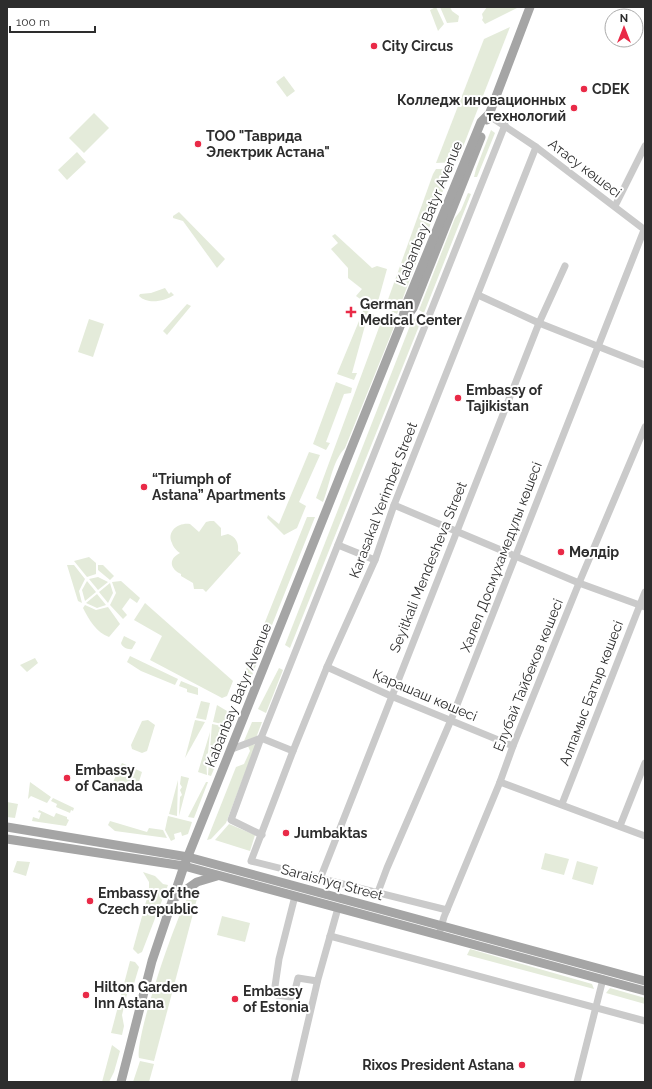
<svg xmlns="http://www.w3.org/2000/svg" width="652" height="1089" font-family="Raleway,sans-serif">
  <rect width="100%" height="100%" fill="#fff"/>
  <g fill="#e4ebda">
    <path d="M436 7 444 24 438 31 430 10Z"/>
    <path d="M440 7H450L452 11 459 16 458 22 447 23Z"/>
    <path d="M487 7H519L485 24 482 20 483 18 482 14Z"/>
    <path d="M510 27 457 162 436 163 484 39Z"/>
    <path d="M284 76 295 91 287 97 276 82Z"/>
    <path d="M94 113 109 128 84 153 69 138Z"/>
    <path d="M491 130 495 133 477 177H474L476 169Z"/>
    <path d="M77 152 86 162 67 180 58 170Z"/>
    <path d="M436 169H447L450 172 397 314 385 308 433 174Z"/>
    <path d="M468 193 471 194 424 313 419 310 455 218 461 210Z"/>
    <path d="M179 212 225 259 217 268 183 221 173 218V216Z"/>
    <path d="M335 234 372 268 377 266 387 269 377 305 366 303 356 296 362 289 348 278V268L331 249 338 243 332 236Z"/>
    <path d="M165 288 169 294 171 292 174 295C165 301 148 305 139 296L140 294 151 293Z"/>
    <path d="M187 304 191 306 167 335 163 331Z"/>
    <path d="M364 309 374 315V319L366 322 352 373H357L354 380 337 374Z"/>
    <path d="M413 318 421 321 290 648 285 645Z"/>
    <path d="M89 319 104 324 93 357 78 352Z"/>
    <path d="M381 322 394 327 345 448C332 462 330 484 323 502L316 498Z"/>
    <path d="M336 382 352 388 351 393 344 394 326 442 330 443 326 450 313 444Z"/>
    <path d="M309 452 320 455 299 502 306 506 297 528 284 535 267 518 268 515 279 524Z"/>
    <path d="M307 517H315L241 703 235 697Z"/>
    <path d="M210 521H214L221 528V536L228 534C236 537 239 543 238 551L241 553 206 592 203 589H194L193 583 181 576V574C170 569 168 559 180 553 177 551 173 547 172 543 166 531 179 522 190 524L199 532 206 522Z"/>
    <path d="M89 557 96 563V574L87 577 74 561Z"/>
    <path d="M67 565H74L85 579 79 591 82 603 78 601Z"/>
    <path d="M98 565H103L114 576 110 580 98 570Z"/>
    <path d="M98 577 108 582 98 590 89 579Z"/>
    <path d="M87 581 96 592 85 601 82 590Z"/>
    <path d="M121 581 140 598 137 603 130 598 122 609 127 615 123 619 110 605 116 593 112 582Z"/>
    <path d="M110 583 113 593 108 603 99 592Z"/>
    <path d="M97 594 106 605 97 608 86 603Z"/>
    <path d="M145 603 233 681 227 696 222 698 150 660 162 636 134 620Z"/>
    <path d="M85 605 96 610 108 607 120 624 109 637C97 633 89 620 83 608Z"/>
    <path d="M124 636 136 642 132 649C128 650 122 647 121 643Z"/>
    <path d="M130 656 178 679 175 685 141 671 127 662Z"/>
    <path d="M35 658 38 663 27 672 20 665Z"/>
    <path d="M279 668 283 670 266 713 258 709Z"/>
    <path d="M181 681 198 688V695L187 692V689L179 686Z"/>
    <path d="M201 701 210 703 206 720 196 718Z"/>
    <path d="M217 705 232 714 234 721 232 726 213 722Z"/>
    <path d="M148 720 155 725 147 751 142 753 132 749 131 745 142 721Z"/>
    <path d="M195 720 205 722 185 758Z"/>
    <path d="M252 722H262L256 738 244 741Z"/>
    <path d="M212 724 231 728 211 776 208 775Z"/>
    <path d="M210 732 208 753 206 755 208 757 206 759 207 775 198 772Z"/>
    <path d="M256 744 226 823 211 839 207 840 236 767 244 764 250 751 248 746Z"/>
    <path d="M122 763 142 772 137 788H129L113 782Z"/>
    <path d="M181 776 189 778 179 816 180 797 182 795 180 790 182 787 180 784Z"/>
    <path d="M178 780 177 816 169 814Z"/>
    <path d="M30 782 51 797 47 803 31 796 28 799Z"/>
    <path d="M206 782H208L194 818 188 817Z"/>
    <path d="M53 798 74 808 73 811 71 810 70 813 56 807 57 804 51 801Z"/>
    <path d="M7 802 18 804 15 818 7 817Z"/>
    <path d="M39 810 54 817 56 813 67 817V819L69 820 66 826 32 821 33 817 39 819 41 813 38 812Z"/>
    <path d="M168 816 192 822 188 834 182 836 181 832 174 834 175 839 171 841 165 830Z"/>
    <path d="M110 821 147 832 149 828 163 830 167 838 115 831 108 825Z"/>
    <path d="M229 824 255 835 250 851 215 840Z"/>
    <path d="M545 853 569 859 564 875 541 869Z"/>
    <path d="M17 861 30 862 26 876 13 872Z"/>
    <path d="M577 861 598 867 593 885 572 879Z"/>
    <path d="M143 872 155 876 163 884 168 885 142 952 138 954 133 949 149 891V882Z"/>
    <path d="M193 889 199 891 154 1061 139 1058C134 1039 179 905 193 889Z"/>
    <path d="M222 916 250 923 245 942 217 935Z"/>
    <path d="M470 949 592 984 594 989 467 955Z"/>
    <path d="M130 961 135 962 139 967 133 987 128 990 122 1015 124 1026 122 1035 111 1033Z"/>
    <path d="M610 988 645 998V1004L606 993Z"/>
    <path d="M112 1045 120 1051 114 1072 109 1082H102Z"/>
    <path d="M140 1061 154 1064 149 1082H133Z"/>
  </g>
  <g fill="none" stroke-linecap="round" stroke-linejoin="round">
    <g stroke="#cacaca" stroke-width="7">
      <path d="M488 115 536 147 645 230"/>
      <path d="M615 206 645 146"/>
      <path d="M478 295 539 323 645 365"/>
      <path d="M394 505 579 583 645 607"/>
      <path d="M338 545 375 560"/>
      <path d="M327 667 391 696 513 746"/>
      <path d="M232 749 261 738 293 751"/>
      <path d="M500 782 645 836"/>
      <path d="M562 804 645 592"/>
      <path d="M620 826 645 763"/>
      <path d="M262 835 231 820 261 738 505 125"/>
      <path d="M320 879 539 323 565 266"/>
      <path d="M378 892 387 868 451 720 644 230"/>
      <path d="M295 896 279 959 274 993 277 995 291 997 294 994 298 978 317 981"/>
      <path d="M447 910 251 861 293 751 327 667 375 560 394 505 536 147"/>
      <path d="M439 934 444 917 500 782 513 746 579 583 645 427"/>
      <path d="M330 936 645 1021"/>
      <path d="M294 1082 318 979 338 908"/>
      <path d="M577 1082 603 979"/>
    </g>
    <g stroke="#a5a5a5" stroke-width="9">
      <path d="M487 120 530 7"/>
      <path d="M405 319 413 308 481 137"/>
      <path d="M7 827 188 857 645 981"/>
      <path d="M7 839 184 866 645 991"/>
      <path d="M173 899 197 882 217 876"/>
      <path d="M121 1082 152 961 184 866 401 324 406 305 481 122 488 115"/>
    </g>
  </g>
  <g fill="#e92a47" stroke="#fff" stroke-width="1.5">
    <circle cx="374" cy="46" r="4"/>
    <circle cx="584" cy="89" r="4"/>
    <circle cx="574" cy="108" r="4"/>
    <circle cx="198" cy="144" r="4"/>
    <path d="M349 306h4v4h4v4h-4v4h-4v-4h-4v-4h4z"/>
    <circle cx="458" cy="398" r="4"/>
    <circle cx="144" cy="487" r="4"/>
    <circle cx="561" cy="552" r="4"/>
    <circle cx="67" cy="778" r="4"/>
    <circle cx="286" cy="833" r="4"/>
    <circle cx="90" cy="901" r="4"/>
    <circle cx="86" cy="995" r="4"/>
    <circle cx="235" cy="999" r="4"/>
    <circle cx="522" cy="1065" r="4"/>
  </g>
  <g text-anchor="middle" stroke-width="4" stroke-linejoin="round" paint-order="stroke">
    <g font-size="14" font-weight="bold" fill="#2d2d2d" stroke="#fff" text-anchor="start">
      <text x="382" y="51">City Circus</text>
      <text x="592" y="94">CDEK</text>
      <text x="566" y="105" text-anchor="end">Колледж иновационных<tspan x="566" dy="16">технологий</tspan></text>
      <text x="206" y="141">ТОО "Таврида<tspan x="206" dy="16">Электрик Астана"</tspan></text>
      <text x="360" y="309">German<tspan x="360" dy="16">Medical Center</tspan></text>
      <text x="466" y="395">Embassy of<tspan x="466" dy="16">Tajikistan</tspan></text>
      <text x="152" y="484">“Triumph of<tspan x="152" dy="16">Astana” Apartments</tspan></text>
      <text x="569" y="557">Мөлдір</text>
      <text x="75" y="775">Embassy<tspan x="75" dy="16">of Canada</tspan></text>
      <text x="294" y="838">Jumbaktas</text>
      <text x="98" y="898">Embassy of the<tspan x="98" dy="16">Czech republic</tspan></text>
      <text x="94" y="992">Hilton Garden<tspan x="94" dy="16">Inn Astana</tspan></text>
      <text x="243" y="996">Embassy<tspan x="243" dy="16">of Estonia</tspan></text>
      <text x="514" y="1070" text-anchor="end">Rixos President Astana</text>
    </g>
    <g font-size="14" fill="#2d2d2d" stroke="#fff">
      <text transform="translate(585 168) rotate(37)" y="5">Атасу көшесі</text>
      <text transform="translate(429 213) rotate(-68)" y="5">Kabanbay Batyr Avenue</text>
      <text transform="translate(383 500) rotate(-69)" y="5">Karasakal Yerimbet Street</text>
      <text transform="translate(501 557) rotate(-69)" y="5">Халел Досмұхамедұлы көшесі</text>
      <text transform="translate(428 567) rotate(-68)" y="5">Seyitkali Mendesheva Street</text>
      <text transform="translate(528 675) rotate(-68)" y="5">Елубай Тайбеков көшесі</text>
      <text transform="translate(591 693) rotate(-69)" y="5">Алпамыс Батыр көшесі</text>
      <text transform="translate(238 695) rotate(-68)" y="5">Kabanbay Batyr Avenue</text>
      <text transform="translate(425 695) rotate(23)" y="5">Қарашаш көшесі</text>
      <text transform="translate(332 882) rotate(15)" y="5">Saraishyq Street</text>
    </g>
  </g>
  <rect width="652" height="1089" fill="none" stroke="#2d2d2d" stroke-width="16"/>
  <g transform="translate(624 28)"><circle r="19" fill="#ffffff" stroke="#ababab"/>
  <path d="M0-3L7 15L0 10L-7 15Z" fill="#e92a47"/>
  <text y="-6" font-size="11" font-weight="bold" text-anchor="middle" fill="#2d2d2d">N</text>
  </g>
  <path d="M10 26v6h85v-6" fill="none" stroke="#2d2d2d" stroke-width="2"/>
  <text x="16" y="26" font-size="12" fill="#2d2d2d" stroke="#ffffff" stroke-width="3" paint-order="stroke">100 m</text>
</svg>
